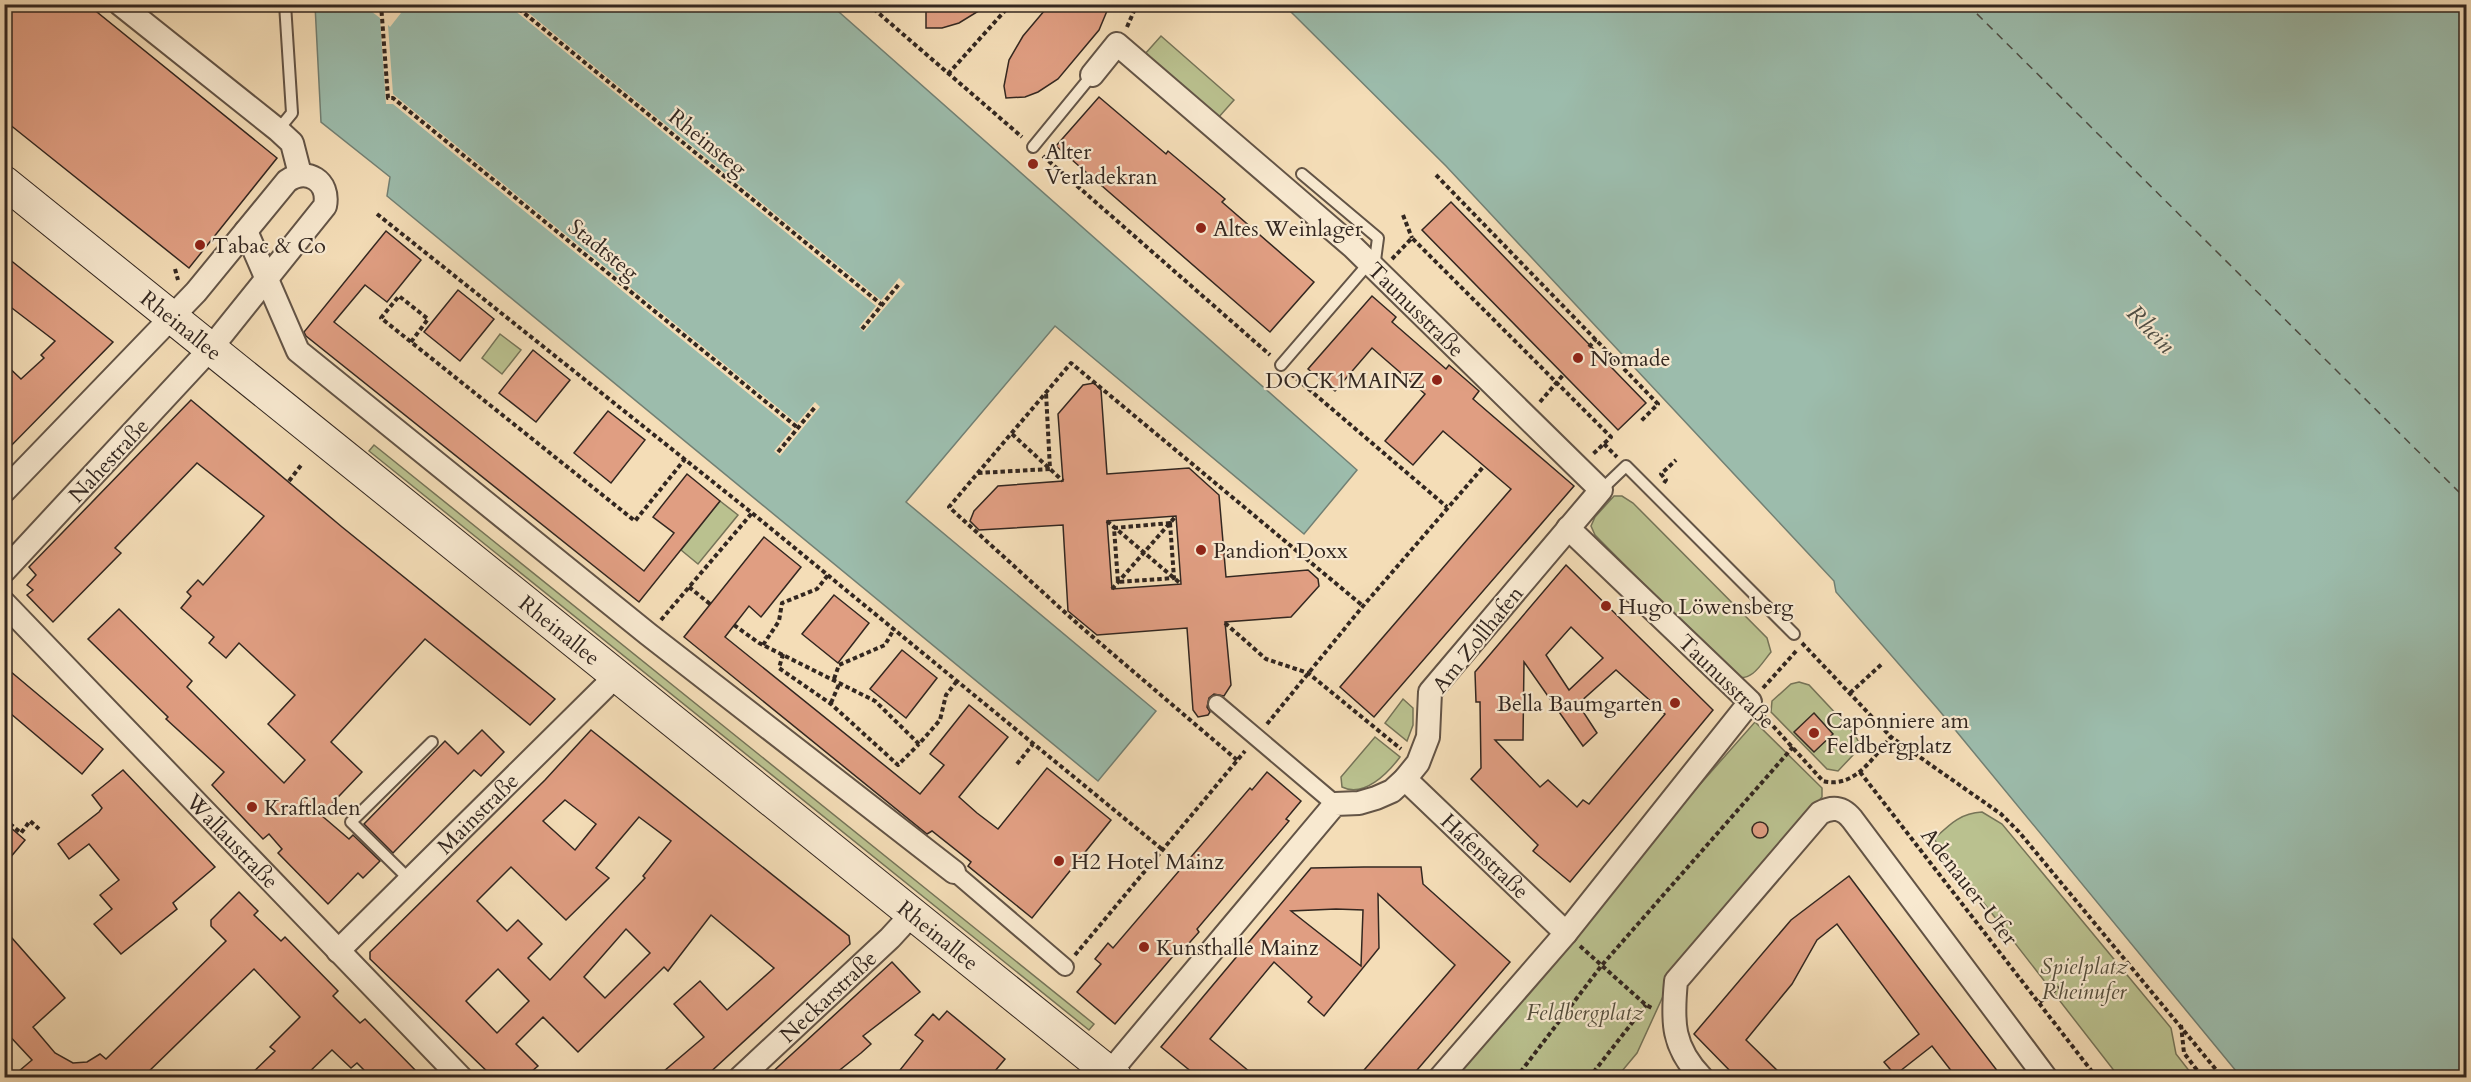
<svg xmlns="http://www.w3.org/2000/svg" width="2471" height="1082" font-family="Cardo,serif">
  <rect width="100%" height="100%" fill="#f4ddb7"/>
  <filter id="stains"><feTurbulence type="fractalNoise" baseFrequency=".00333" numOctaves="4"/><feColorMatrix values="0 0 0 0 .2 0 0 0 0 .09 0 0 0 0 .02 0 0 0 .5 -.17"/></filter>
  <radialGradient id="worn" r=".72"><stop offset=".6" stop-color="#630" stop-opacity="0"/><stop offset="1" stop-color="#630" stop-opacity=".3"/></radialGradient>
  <g fill="#bac18f" stroke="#767458" stroke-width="1.5">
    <path d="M1161 36 1234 100 1218 118 1145 54Z"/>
    <path d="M500 334 521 350 502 374 482 358Z"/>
    <path d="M374 445 1094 1024 1089 1030 369 451Z"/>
    <path d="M1614 496H1622L1633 503 1767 638 1771 652C1761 664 1753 681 1736 677L1595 535 1591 526 1595 517Z"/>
    <path d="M720 501 738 515 698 564 681 550Z"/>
    <path d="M1799 682 1809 685 1854 733 1859 743 1854 754 1838 771 1827 769 1771 712 1772 701 1791 684Z"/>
    <path d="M1403 699 1413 708V725L1407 741 1385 723Z"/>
    <path d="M1755 722 1822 788V797L1665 992 1637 1053 1617 1077 1441 1078Z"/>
    <path d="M1375 737 1400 757C1388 773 1364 798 1342 787L1341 777Z"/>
    <path d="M1982 812 2002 824 2171 1028 2176 1054 2194 1077H2119L1934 839C1949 825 1960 813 1982 812Z"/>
  </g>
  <g fill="#9cbcac" stroke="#728074" stroke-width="1.5">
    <path d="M315 5H831L1357 470 1304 534 1055 326 906 502 1156 711 1098 781 387 196 390 177 321 122Z"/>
    <path d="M1284 5H2466V1077H2241L1938 709 1836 592 1834 581 1446 166Z"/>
  </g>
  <g fill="#f4ddb7">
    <path d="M363 5H392L401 13 390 27 388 25 393 94 797 423 815 402 820 407 780 456 774 451 792 429 393 104H386L380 18Z"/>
    <path d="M508 5H519L881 300 899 278 905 284 864 332 859 327 876 306Z"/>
  </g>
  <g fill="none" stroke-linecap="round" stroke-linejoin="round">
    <path stroke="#4d4c43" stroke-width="1.5" stroke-dasharray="8 6" stroke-linecap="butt" d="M1967 4 2466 499"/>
  </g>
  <g fill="#e09e82" stroke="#332720" stroke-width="1.5" fill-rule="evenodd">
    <path d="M4 4H87L277 158 189 268 4 120Z"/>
    <path d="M926 4H990L959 23 942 28H926Z"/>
    <path d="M1050 4H1101L1107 11 1099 30 1058 79 1038 92 1025 97 1006 98 1004 86 1009 60 1023 36Z"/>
    <path d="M1099 97 1166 154 1168 151 1225 199 1222 202 1314 282 1270 332 1056 146Z"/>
    <path d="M1451 202 1646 403 1618 430 1422 230Z"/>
    <path d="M386 231 421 260 387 302 365 285 334 322 644 571 674 533 653 517 687 474 720 501 639 602 306 336 304 332Z"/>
    <path d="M4 255 113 342 4 453V363L21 379 44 358 41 355 55 341 4 302Z"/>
    <path d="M458 290 494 319 460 361 424 332Z"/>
    <path d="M1372 296 1396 317 1392 322 1446 369 1449 365 1479 391 1473 399 1574 486 1374 717 1340 687 1511 489 1443 431 1413 465 1385 441 1425 394 1372 348 1335 391 1308 369Z"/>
    <path d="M533 350 570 380 536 422 499 393Z"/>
    <path d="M1094 383 1101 390 1107 474 1189 468 1219 495 1226 577 1308 570 1318 579 1319 586 1291 617 1225 622 1231 685 1224 696 1214 694 1209 698 1207 707 1210 712 1208 715 1198 717 1193 710 1187 628 1097 635 1068 611 1063 525 979 530 970 521 974 511 998 486 1063 481 1058 414 1083 385ZM1176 516 1181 584 1112 589 1107 521Z"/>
    <path d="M191 400 342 527 555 699 530 725 425 639 331 742 362 772 321 815 349 839 353 835 380 861 363 878 358 873 328 904 278 853 282 849 269 834 263 839 212 785 224 772 166 719 168 717 88 639 119 609 192 681 187 687 284 783 305 760 268 724 295 695 239 643 226 658 209 643 214 637 181 608 191 596 187 592 198 580 203 585 264 516 197 463 115 548 121 553 53 622 27 595 33 590 27 585 36 575 29 567Z"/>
    <path d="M608 411 645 440 611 483 574 453Z"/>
    <path d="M764 537 801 567 761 617 749 606 725 637 920 794 944 765 930 754 969 705 1008 737 959 797 977 813 998 829 1047 768 1111 820 1032 918 968 866 971 862 932 831 927 834 684 637Z"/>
    <path d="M1566 565 1713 710 1570 882 1533 851 1538 845 1471 779 1481 768 1480 702H1476L1475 672ZM1571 627 1603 658 1569 690 1546 655ZM1524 662 1583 746 1597 733 1578 704 1616 670 1665 714 1589 804 1583 800 1577 807 1548 780 1540 787 1495 740H1523Z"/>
    <path d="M834 595 869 623 838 663 802 634Z"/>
    <path d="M902 650 937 678 906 718 870 689Z"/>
    <path d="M4 666 103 749 82 774 4 708Z"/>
    <path d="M1814 713 1833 734 1814 752 1794 732Z"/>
    <path d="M482 730 504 752 481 776 474 770 393 853 364 824 445 741 458 754Z"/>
    <path d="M591 730 849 936 850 944 705 1077H657L704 1037 674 1004 700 981 727 1010 774 968 711 915 668 971 664 967 578 1052 543 1017 516 1044 538 1066 525 1077H493L370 959V952L545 780ZM565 800 596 824 575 850 543 821ZM639 817 671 841 643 876 645 878 550 980 528 958 542 944 518 920 507 931 477 901 511 867 566 920 609 878 596 868ZM626 929 650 953 605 998 584 977ZM498 969 529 1001 497 1033 466 1001Z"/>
    <path d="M123 770 215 867 173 903 177 909 121 954 94 924 112 909 100 895 119 880 89 844 69 859 58 844 99 812 102 808 92 795Z"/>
    <path d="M1267 772 1301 801 1286 819 1289 821 1197 929 1199 932 1183 950 1180 948 1115 1024 1077 992 1101 964 1095 959 1108 943 1113 948 1250 788 1252 790Z"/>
    <circle cx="1760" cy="830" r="8"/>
    <path d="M4 822 25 840 4 865Z"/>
    <path d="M1364 867H1421L1423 884 1510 962 1411 1077H1358L1455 965 1378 894 1379 948 1324 1016 1308 1002 1312 997 1274 962 1210 1039 1256 1077H1198L1161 1047 1311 868ZM1363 910 1361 966 1291 911 1336 909Z"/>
    <path d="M1849 876 1929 982 2002 1077H1956L1932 1046 1895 1075 1884 1062 1919 1034 1837 924 1817 940 1792 984 1746 1040 1784 1077H1736L1694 1034 1791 920Z"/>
    <path d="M239 892 258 911 254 915 281 941 285 937 338 991 333 996 360 1023 365 1019 422 1077H371L357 1063 351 1068 332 1050 304 1077H248L275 1051 270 1047 300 1017 254 969 143 1077H12L32 1060 4 1030V929L65 998 33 1027 55 1053 73 1063 87 1062 100 1054 106 1059 226 941 211 926V920Z"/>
    <path d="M892 962 920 992 863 1036 871 1044 861 1053 831 1077H767Z"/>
    <path d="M947 1011 1005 1059 990 1077H909L900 1070 923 1041 915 1035 933 1014 939 1020Z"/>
  </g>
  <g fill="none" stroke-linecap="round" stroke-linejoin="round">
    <g stroke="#635446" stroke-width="14">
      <g id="service">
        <path d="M278 130 292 113 285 4"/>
        <path d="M1033 147 1092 75"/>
        <path d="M1302 174 1378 238 1374 268"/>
        <path d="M1281 365 1369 263"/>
        <path d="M1601 490 1626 466 1794 634"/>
        <path d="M411 881 351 822 432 742"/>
      </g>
    </g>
    <g stroke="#635446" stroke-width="20">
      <g id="pedestrian">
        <path d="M1217 704 1335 804"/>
        <path d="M954 872 1065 967"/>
      </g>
    </g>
    <g stroke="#635446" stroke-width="26">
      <g id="minor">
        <path d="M120 4 278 130 292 143 300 174"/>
        <path id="s1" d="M1092 75 1117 44 1353 247 1601 490 1430 692 1428 737 1418 763 1405 779 1392 791 1376 798 1359 803 1335 804 1105 1078"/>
        <path d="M246 231 298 351 648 634 954 872"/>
        <path d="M4 491 196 292 287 181C307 167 330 181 325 206L211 348 4 571"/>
        <path id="s2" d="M4 603 461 1078"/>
        <path id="s3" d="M1405 779 1566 933"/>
        <path id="s4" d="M338 951 617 675"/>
        <path id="s5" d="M740 1078 890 938 913 913"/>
        <path d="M1440 1078 1566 933 1750 702 1568 528"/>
        <path d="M1702 1078C1672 1047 1672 1022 1676 981L1820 813C1833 806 1843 808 1852 819L2046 1078"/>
      </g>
    </g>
    <g stroke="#332720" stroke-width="34">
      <g id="secondary">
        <path id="s6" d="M4 182 1116 1078"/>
      </g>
    </g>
    <g stroke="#332720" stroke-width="4" stroke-dasharray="4.5 3" stroke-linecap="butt">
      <path d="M381 4 388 98H393L798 428"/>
      <path d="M513 4 882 305"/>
      <path d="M868 4 1022 137"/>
      <path d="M1127 27 1134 11 1127 4"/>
      <path d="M948 74 1011 4"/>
      <path d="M1043 156 1270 355"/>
      <path d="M1436 175 1658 404 1641 421"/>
      <path d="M377 214 752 513 1163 850"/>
      <path d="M1403 215 1412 238"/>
      <path d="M1392 259 1412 238 1611 437 1592 455"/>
      <path d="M175 269 178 280"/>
      <path d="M862 329 900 283"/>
      <path d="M411 342 428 319 399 296 381 318 635 521 685 459"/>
      <path d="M1589 347 1596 339"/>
      <path d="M1291 374 1447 507"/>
      <path d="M1540 402 1563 375"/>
      <path d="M1012 434 1063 481"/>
      <path d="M1604 444 1617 457"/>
      <path d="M778 452 816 406"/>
      <path d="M978 473 1050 469 1046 393"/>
      <path d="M289 481 302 464"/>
      <path d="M1664 483 1666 480 1661 474 1676 460"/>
      <path d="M1107 521 1181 584"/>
      <path d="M1170 523 1174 578 1118 582 1114 528Z"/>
      <path d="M689 587 710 604"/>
      <path d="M1112 589 1176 516"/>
      <path d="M661 620 752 513"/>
      <path d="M1225 623 1266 659 1308 673 1401 749"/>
      <path d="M734 625 759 643 875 701 919 744 940 720 946 695 957 681"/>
      <path d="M1802 643 1891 737 2001 814 2019 832 2223 1078"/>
      <path d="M763 645 779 621 782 603 817 589 828 575"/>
      <path d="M783 654 779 668 831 704 898 765 919 744"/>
      <path d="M834 679 839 665 885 645 894 629"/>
      <path d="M1763 688 1798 649"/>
      <path d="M1850 693 1883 663"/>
      <path d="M831 703 840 682"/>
      <path d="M1763 715 1823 781C1855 789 1873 757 1891 737"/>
      <path d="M1267 724 1363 606 1484 466"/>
      <path d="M1237 760 1080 626 949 507 1071 363 1363 606"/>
      <path d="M1017 764 1033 744"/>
      <path d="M1860 772 2097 1078"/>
      <path d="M4 819 21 833 30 821 39 829"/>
      <path d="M1580 946 1646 1005 1654 1009"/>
      <path d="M1075 955 1245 751"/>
      <path d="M2040 1002 2059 987"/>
      <path d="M2181 1025 2184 1053 2203 1078"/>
      <path d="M1516 1078 1602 965 1793 747"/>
      <path d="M1589 1078 1646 1005"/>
    </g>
    <use href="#service" stroke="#f8e9d0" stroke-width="10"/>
    <use href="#pedestrian" stroke="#f8e9d0" stroke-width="16"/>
    <use href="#minor" stroke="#f8e9d0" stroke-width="22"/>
    <use href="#secondary" stroke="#f8e9d0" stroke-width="32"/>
  </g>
  <g fill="#8f2418" stroke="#f8e9d0" stroke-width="2">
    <circle cx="1033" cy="164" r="6"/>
    <circle cx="1201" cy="228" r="6"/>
    <circle cx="200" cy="245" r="6"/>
    <circle cx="1578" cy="358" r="6"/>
    <circle cx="1437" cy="380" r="6"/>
    <circle cx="1201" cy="550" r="6"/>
    <circle cx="1606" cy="606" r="6"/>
    <circle cx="1675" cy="703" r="6"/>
    <circle cx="1814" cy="733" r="6"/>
    <circle cx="252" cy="807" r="6"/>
    <circle cx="1059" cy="861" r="6"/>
    <circle cx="1144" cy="947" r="6"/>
  </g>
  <g text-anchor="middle" stroke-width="4.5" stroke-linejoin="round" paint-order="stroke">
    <g font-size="22" fill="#332720" stroke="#f8e9d0">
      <text transform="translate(708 142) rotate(39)" y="8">Rheinsteg</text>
      <text transform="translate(604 249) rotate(39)" y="8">Stadtsteg</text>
      <text dy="8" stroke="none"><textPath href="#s1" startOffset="440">Taunusstraße</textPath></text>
      <text dy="8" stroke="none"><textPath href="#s6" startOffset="228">Rheinallee</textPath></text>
      <text transform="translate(108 460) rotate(-47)" y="8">Nahestraße</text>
      <text dy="8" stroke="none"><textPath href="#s6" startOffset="714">Rheinallee</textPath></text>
      <text transform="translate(1477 639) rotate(-51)" y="8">Am Zollhafen</text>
      <text transform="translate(1727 681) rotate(44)" y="8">Taunusstraße</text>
      <text dy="8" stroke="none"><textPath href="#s4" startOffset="196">Mainstraße</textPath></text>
      <text dy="8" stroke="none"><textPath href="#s2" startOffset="330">Wallaustraße</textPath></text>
      <text dy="8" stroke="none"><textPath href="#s3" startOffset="111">Hafenstraße</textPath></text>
      <text transform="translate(1970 886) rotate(52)" y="8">Adenauer-Ufer</text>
      <text dy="8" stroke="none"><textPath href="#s6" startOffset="1200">Rheinallee</textPath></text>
      <text dy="8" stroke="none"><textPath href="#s5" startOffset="120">Neckarstraße</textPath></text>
    </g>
    <g font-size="22" fill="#332720" stroke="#f8e9d0" text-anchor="start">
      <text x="1045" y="159">Alter<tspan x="1045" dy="25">Verladekran</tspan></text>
      <text x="1213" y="236">Altes Weinlager</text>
      <text x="212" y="253">Tabac &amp; Co</text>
      <text x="1590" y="366">Nomade</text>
      <text x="1425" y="388" text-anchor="end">DOCK1MAINZ</text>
      <text x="1213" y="558">Pandion Doxx</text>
      <text x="1618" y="614">Hugo Löwensberg</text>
      <text x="1663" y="711" text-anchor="end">Bella Baumgarten</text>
      <text x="1826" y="728">Caponniere am<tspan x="1826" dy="25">Feldbergplatz</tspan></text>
      <text x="264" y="815">Kraftladen</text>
      <text x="1071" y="869">H2 Hotel Mainz</text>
      <text x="1156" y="955">Kunsthalle Mainz</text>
    </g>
    <g font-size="22" font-style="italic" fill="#554e3c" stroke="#f8e9d0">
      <text x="2084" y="974">Spielplatz<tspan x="2084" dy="25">Rheinufer</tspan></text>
      <text x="1585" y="1020">Feldbergplatz</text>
    </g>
    <g font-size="24" font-style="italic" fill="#4d4c43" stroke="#f8e9d0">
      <text transform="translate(2151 329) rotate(46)" y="8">Rhein</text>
    </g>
  </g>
  <rect width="2471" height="1082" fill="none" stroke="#f4ddb7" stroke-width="24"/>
  <rect x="6" y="6" width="2459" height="1070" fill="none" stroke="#332720" stroke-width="3"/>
  <rect x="12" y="12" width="2447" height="1058" fill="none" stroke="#332720" stroke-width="1.5"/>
  <rect width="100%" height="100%" filter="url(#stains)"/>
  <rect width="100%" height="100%" fill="url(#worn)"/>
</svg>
